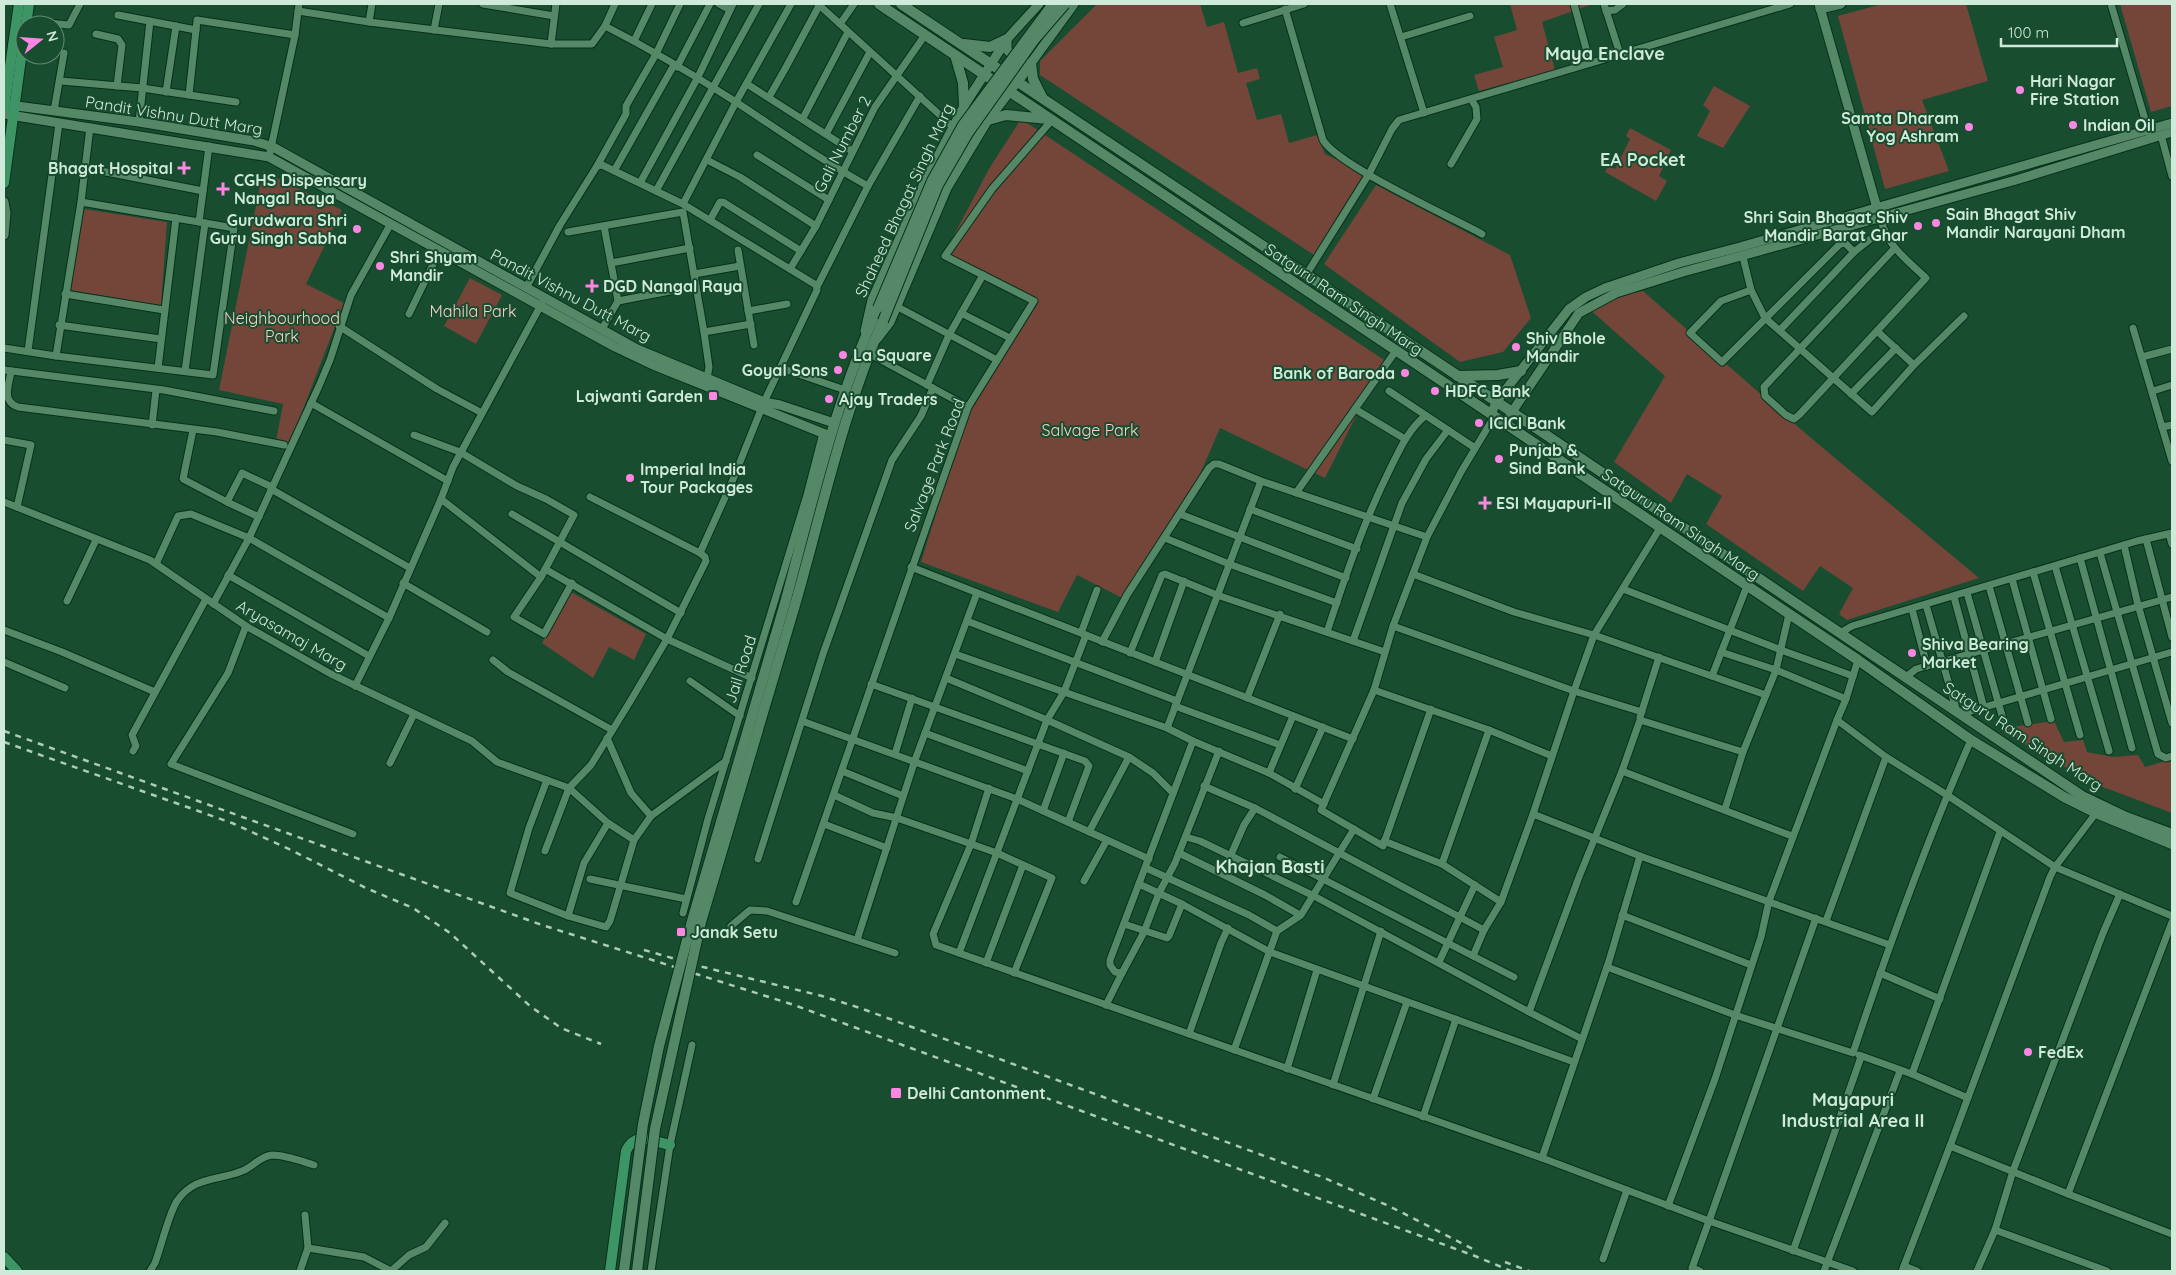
<svg xmlns="http://www.w3.org/2000/svg" width="2176" height="1275" font-family="Quicksand,sans-serif">
  <rect width="100%" height="100%" fill="#184d30"/>
  <g fill="#744539">
    <path d="M1097 4H1200L1207 27 1224 22 1238 73 1257 68 1260 79 1246 83 1257 120 1281 114 1289 143 1317 135 1325 154 1367 173 1314 255 1040 75V61Z"/>
    <path d="M1510 4H1593L1542 22 1555 70 1479 91 1474 75 1503 67 1494 37 1517 30Z"/>
    <path d="M1882 4H1966L1988 81 1922 100 1949 171 1885 189 1838 16Z"/>
    <path d="M2120 4H2172V106L2151 112Z"/>
    <path d="M1714 86 1750 106 1723 148 1697 136 1710 111 1703 105Z"/>
    <path d="M1021 119 1384 360 1325 478 1220 428 1197 481 1126 600 1077 575 1058 612 921 562 969 407 979 386 1030 299 945 252 990 167Z"/>
    <path d="M1630 128 1671 150 1659 176 1667 181 1656 201 1605 172 1608 166 1615 169 1630 139 1626 136Z"/>
    <path d="M263 171 342 210 306 284 344 303 290 443 276 441 283 404 219 390Z"/>
    <path d="M1376 185 1510 255 1531 318 1503 352 1460 362 1324 264Z"/>
    <path d="M84 209 167 222 161 306 70 290Z"/>
    <path d="M470 278 502 295 476 344 444 326Z"/>
    <path d="M1643 291 1811 438 1979 578 1847 620 1839 614 1853 588 1820 566 1803 591 1706 524 1722 496 1687 474 1671 503 1614 462 1665 376 1588 308 1602 297Z"/>
    <path d="M571 592 646 634 634 660 609 647 593 678 542 643Z"/>
    <path d="M2054 721 2064 742 2083 740 2087 752 2113 757 2138 755 2145 767 2172 759V813L2103 787 2032 750 2005 728Z"/>
  </g>
  <g fill="none" stroke-linecap="round" stroke-linejoin="round">
    <g stroke="#07311b" stroke-width="9">
      <g id="minor">
        <path d="M483 4 554 16"/>
        <path d="M719 4 730 10"/>
        <path d="M818 4 953 127"/>
        <path d="M1390 4 1424 113"/>
        <path d="M1574 4 1590 63"/>
        <path d="M1604 4 1620 54"/>
        <path d="M2111 4 2149 133"/>
        <path d="M1285 9 1323 140C1337 165 1451 217 1482 234"/>
        <path d="M298 11 369 22 551 44H592L605 26 615 4"/>
        <path d="M1606 11 1615 10 1623 4"/>
        <path d="M118 15 196 30 197 20 295 35"/>
        <path d="M26 21 69 25 80 4"/>
        <path d="M369 22 372 4"/>
        <path d="M1243 23 1304 4"/>
        <path d="M840 24 854 4"/>
        <path d="M605 26C650 49 694 75 736 102 780 131 822 161 868 186"/>
        <path d="M434 30 439 4"/>
        <path d="M96 34 118 39 122 45 117 86"/>
        <path d="M1401 37 1470 16"/>
        <path d="M634 41 652 4"/>
        <path d="M551 44 556 4"/>
        <path d="M677 67 710 4"/>
        <path d="M61 81 142 88 236 102"/>
        <path d="M747 84 852 151"/>
        <path d="M166 92 176 26"/>
        <path d="M189 95 196 30"/>
        <path d="M769 97 785 69 820 4"/>
        <path d="M54 111 64 53"/>
        <path d="M803 118 848 32"/>
        <path d="M139 122 150 21"/>
        <path d="M826 134 870 52"/>
        <path d="M2161 135 2172 176"/>
        <path d="M757 155 829 200"/>
        <path d="M269 157 295 35 299 4"/>
        <path d="M707 160 740 177 816 226"/>
        <path d="M1451 164 1477 119 1476 107 1471 99"/>
        <path d="M597 166 626 114V106L656 54 680 4"/>
        <path d="M101 171 203 191"/>
        <path d="M614 171 674 65"/>
        <path d="M640 183 697 79 733 4"/>
        <path d="M656 191 759 4"/>
        <path d="M81 202 199 222"/>
        <path d="M683 204 816 285 817 290 764 402 732 482 700 553"/>
        <path d="M1877 208C1887 246 1898 252 1926 278L1799 415 1794 419 1786 415 1765 396 1764 387 1894 249"/>
        <path d="M710 220 720 202H723L801 251"/>
        <path d="M568 232 683 212 704 332 709 367 707 378"/>
        <path d="M738 250 754 345"/>
        <path d="M1743 257 1751 290 1765 318 1872 412 1914 365 1964 316"/>
        <path d="M611 263 690 248"/>
        <path d="M790 269 816 226 875 107 925 35"/>
        <path d="M694 274 740 266"/>
        <path d="M1306 275 1369 174 1392 129 1399 120 1790 4"/>
        <path d="M817 287 868 186 920 96"/>
        <path d="M526 288 560 225 597 166 602 165 683 204 736 102 791 4"/>
        <path d="M1751 290 1721 301 1690 333 1722 362 1839 245 1844 242 1854 252"/>
        <path d="M65 294 164 310"/>
        <path d="M618 301 696 286"/>
        <path d="M896 306 997 360"/>
        <path d="M748 311 787 304"/>
        <path d="M961 313 1010 338"/>
        <path d="M409 314 439 252"/>
        <path d="M59 325 161 339"/>
        <path d="M339 326 437 389 482 413"/>
        <path d="M2133 328 2172 461"/>
        <path d="M602 329 618 301 604 226"/>
        <path d="M1780 330 1854 252 1883 229"/>
        <path d="M1877 331 1914 365"/>
        <path d="M704 332 751 324"/>
        <path d="M4 348 56 356 213 375 234 228 199 222 209 146"/>
        <path d="M28 351 59 123"/>
        <path d="M870 354 968 407"/>
        <path d="M56 356 81 202 90 127"/>
        <path d="M2142 357 2172 349"/>
        <path d="M158 368 176 218"/>
        <path d="M781 368 845 390"/>
        <path d="M4 370 164 390 274 411"/>
        <path d="M11 371C9 386 1 401 18 407L217 432 284 445"/>
        <path d="M185 371 205 223"/>
        <path d="M927 385 949 335 983 275"/>
        <path d="M1389 391 1475 448"/>
        <path d="M2153 391 2172 385"/>
        <path d="M1851 394 1896 348"/>
        <path d="M311 403 448 481"/>
        <path d="M1355 409 1405 439"/>
        <path d="M152 425 156 390"/>
        <path d="M2162 427 2172 425"/>
        <path d="M193 430 183 479 227 502"/>
        <path d="M414 435 460 452 517 486 546 499 574 515 541 577 441 499"/>
        <path d="M4 440 31 445 17 507"/>
        <path d="M271 489 410 568"/>
        <path d="M1296 493 1395 352"/>
        <path d="M4 502 150 560 246 626 331 674 472 741 497 762 569 788 608 823 634 840 651 816 726 761"/>
        <path d="M1250 509 1357 549"/>
        <path d="M512 514 681 613"/>
        <path d="M1180 514 1346 578"/>
        <path d="M259 517 227 502 242 473 272 487"/>
        <path d="M2169 534 2172 544"/>
        <path d="M1165 538 1229 564 1337 603"/>
        <path d="M2146 539 2172 637"/>
        <path d="M2124 545 2138 605 2172 723"/>
        <path d="M2100 553 2158 754 2166 758 2172 756"/>
        <path d="M2080 558 2132 748"/>
        <path d="M156 564 178 516 191 514 249 538 389 618"/>
        <path d="M2055 566 2109 751"/>
        <path d="M911 567 1353 739"/>
        <path d="M545 569 667 639 752 678"/>
        <path d="M2033 572 2080 735"/>
        <path d="M1413 574 1514 612 1594 635 1766 695"/>
        <path d="M228 575 369 656"/>
        <path d="M541 577 514 617 544 634 572 583"/>
        <path d="M2012 579 2051 719"/>
        <path d="M403 583 487 632"/>
        <path d="M1989 586 2028 723"/>
        <path d="M1623 589 1781 650 1853 676"/>
        <path d="M1967 593 2005 726"/>
        <path d="M1954 597 1984 708"/>
        <path d="M67 601 96 540"/>
        <path d="M213 604 249 538 319 386 330 360 351 295 390 225"/>
        <path d="M1926 605 1957 712"/>
        <path d="M1912 609 1927 666"/>
        <path d="M967 621 1177 701"/>
        <path d="M246 626 228 673 171 764 353 834"/>
        <path d="M1393 626 1574 691 1642 712"/>
        <path d="M4 630 62 652 155 692"/>
        <path d="M1327 632C1345 577 1364 521 1390 469 1400 449 1408 430 1425 416"/>
        <path d="M1081 633 1097 590"/>
        <path d="M1840 633 1852 626 2137 541 2172 533"/>
        <path d="M1353 641 1402 503 1426 459 1448 430"/>
        <path d="M1102 642 1127 595 1209 468 1214 464H1219L1261 481"/>
        <path d="M1721 652 1776 670 1789 614"/>
        <path d="M1130 653 1162 575 1165 574 1217 595 1385 652"/>
        <path d="M955 654 1167 728 1193 741 1110 960V965L1115 972 1122 973 1144 932 1159 893 1175 863 1219 751"/>
        <path d="M493 660 508 672 612 730"/>
        <path d="M4 662 65 688"/>
        <path d="M1155 662 1184 581"/>
        <path d="M1712 676 1747 586"/>
        <path d="M1906 677 1916 669 2172 597"/>
        <path d="M946 678 1047 720 1129 757 1153 773 1173 793"/>
        <path d="M690 681 740 716"/>
        <path d="M871 684 1085 761 1089 766 1068 822"/>
        <path d="M355 686 389 618 441 499 453 467 542 303"/>
        <path d="M1374 690 1489 730"/>
        <path d="M1247 698 1280 614"/>
        <path d="M1175 706 1280 745"/>
        <path d="M1431 709 1383 846 1321 810 1374 690 1393 626 1427 537 1461 472 1494 417"/>
        <path d="M1961 714 2172 652"/>
        <path d="M1640 717 1659 657"/>
        <path d="M1837 720 1846 699 1858 660"/>
        <path d="M802 721 1017 799 1149 859"/>
        <path d="M1167 728 1261 481 1427 537"/>
        <path d="M925 733 1028 771"/>
        <path d="M607 738 631 793 651 816"/>
        <path d="M1193 741 1269 773 1324 804"/>
        <path d="M133 751 136 746 132 735 206 599"/>
        <path d="M895 754 912 698"/>
        <path d="M390 763 414 714"/>
        <path d="M842 771 903 796"/>
        <path d="M1622 771 1792 836"/>
        <path d="M1269 773 1293 716"/>
        <path d="M547 780 529 828 510 893 568 916 606 927 610 921 634 840"/>
        <path d="M1204 786 1255 808 1484 930"/>
        <path d="M989 788 971 844 933 934 936 945 1542 1158 1709 1221 1816 918"/>
        <path d="M1295 789 1323 727"/>
        <path d="M834 795 873 813 897 818 997 853 1052 878 1014 973"/>
        <path d="M1725 809 1743 752"/>
        <path d="M1043 811 1064 753"/>
        <path d="M2096 813 2055 867 2050 877 1950 1146 2068 1194 2172 922"/>
        <path d="M1533 814 1501 902 1442 864 1489 730 1552 756"/>
        <path d="M824 824 887 848"/>
        <path d="M1089 832 1129 757"/>
        <path d="M1186 837 1200 841 1314 896 1529 1012 1582 1039"/>
        <path d="M1384 841 1442 864"/>
        <path d="M545 851 569 788 591 765 631 700 667 639 706 561 705 557 700 553 590 497"/>
        <path d="M1179 853 1265 895 1300 915"/>
        <path d="M1640 856 1533 814 1574 691 1594 635 1660 528"/>
        <path d="M1230 857 1244 825 1255 808"/>
        <path d="M1280 857 1473 956"/>
        <path d="M758 859 823 654 892 460 921 416 933 388"/>
        <path d="M1146 868 1249 915 1277 931"/>
        <path d="M590 879 686 899"/>
        <path d="M1084 881 1107 840"/>
        <path d="M1139 884 1182 904 1270 952 1574 1062"/>
        <path d="M796 902 968 407 1034 301 945 256 992 189 1052 120"/>
        <path d="M1501 902 1484 930 1473 956 1514 977"/>
        <path d="M683 913 708 819 807 495 823 433"/>
        <path d="M1622 915 1751 965"/>
        <path d="M568 916 584 863 608 823"/>
        <path d="M1826 921 1886 757"/>
        <path d="M1124 924 1167 938 1169 936 1182 904"/>
        <path d="M731 926 750 910 767 911 895 953"/>
        <path d="M857 940 915 760 977 593"/>
        <path d="M959 953 1047 720 1064 692 1086 635"/>
        <path d="M1439 962 1475 885"/>
        <path d="M986 963 1023 865"/>
        <path d="M1607 967 1735 1015 1853 1053C1888 948 1926 842 1971 740"/>
        <path d="M1880 973 1940 999"/>
        <path d="M1106 1005 1122 973"/>
        <path d="M1529 1012 1579 877 1622 771 1640 720 1743 752 1776 670 1846 699"/>
        <path d="M1189 1034 1221 943 1228 928"/>
        <path d="M1234 1050 1277 931 1301 915 1354 829"/>
        <path d="M1859 1055 1912 1074 1968 1098"/>
        <path d="M1287 1069 1317 970"/>
        <path d="M1912 1074 2000 832"/>
        <path d="M1333 1085 1381 931"/>
        <path d="M1373 1099 1407 1002"/>
        <path d="M1423 1117 1456 1019"/>
        <path d="M1542 1158 1609 961 1640 856 1890 945"/>
        <path d="M2068 1194 2172 1234"/>
        <path d="M1668 1206 1715 1079 1761 937 1769 901 1837 720 1886 757 1947 795 2055 867 2172 916"/>
        <path d="M1995 1230 2107 1271"/>
        <path d="M308 1248 364 1257 391 1271"/>
        <path d="M1793 1251 1861 1057"/>
        <path d="M1603 1259 1627 1190"/>
        <path d="M1904 1266 1917 1271"/>
        <path d="M150 1271 155 1263C161 1247 169 1213 177 1201 194 1176 218 1181 242 1171 253 1167 260 1156 272 1155 285 1155 301 1161 314 1165"/>
        <path d="M300 1271 308 1248 305 1215"/>
        <path d="M391 1271 409 1255 426 1247 445 1223"/>
        <path d="M651 1271 670 1145 692 1045"/>
        <path d="M1700 1271 1692 1268 1709 1221 1853 1271"/>
        <path d="M1824 1271 1900 1071"/>
        <path d="M1902 1271 1950 1146"/>
        <path d="M1977 1271 1995 1230 2013 1171 2103 933 2120 894"/>
      </g>
    </g>
    <g stroke="#07311b" stroke-width="11">
      <g id="tertiary">
        <path d="M1819 4 1877 208"/>
        <path d="M1820 9 1841 4"/>
        <path d="M1007 39V50L1023 65 1031 63 1074 4"/>
        <path d="M9 105 139 122 254 141 273 147 637 349 764 402 780 405 834 423"/>
        <path d="M4 114 269 157 615 347 653 365 830 436"/>
        <path d="M4 202 6 213 4 235"/>
        <path d="M865 331 872 300 926 179 964 106 1007 39 1039 4"/>
        <path d="M877 339 890 322 947 188 988 120 1014 86"/>
        <path d="M1491 415 1496 402 1569 309 1586 297 1605 288 1679 263 1740 247 2172 123"/>
        <path d="M1506 424 1512 412 1579 313 1616 293 1683 272 2016 180 2172 132"/>
      </g>
    </g>
    <g stroke="#07311b" stroke-width="12">
      <g id="secondary">
        <path d="M879 4 1858 660 1971 740 2064 797 2096 813 2172 844"/>
        <path d="M901 4 1512 412 2082 796 2126 817 2172 834"/>
        <path d="M964 44 990 47 1007 39"/>
        <path d="M955 55 963 83 964 106"/>
        <path d="M1031 63 1033 79 1042 97"/>
        <path d="M1017 82 1031 63"/>
        <path d="M988 120 1006 115 1048 119"/>
        <path d="M1457 376 1498 375 1521 371"/>
        <path d="M785 603C812 503 835 402 878 308"/>
        <path d="M795 605C822 511 843 411 883 321"/>
      </g>
    </g>
    <g stroke="#07311b" stroke-width="12">
      <g id="primary">
        <path d="M26 25 29 4"/>
        <path d="M4 108 19 4"/>
        <path d="M4 183 25 29"/>
        <path d="M4 1257 17 1271"/>
        <path d="M610 1271 626 1151C635 1131 653 1141 670 1145"/>
      </g>
    </g>
    <use href="#minor" stroke="#548867" stroke-width="7"/>
    <use href="#tertiary" stroke="#548867" stroke-width="9"/>
    <use href="#secondary" stroke="#548867" stroke-width="10"/>
    <use href="#primary" stroke="#3d9565" stroke-width="10"/>
    <g stroke="#acccb8" stroke-width="2.5" stroke-dasharray="6 6" stroke-linecap="butt">
      <path d="M4 731 542 925 794 1005 1475 1256 1511 1271"/>
      <path d="M4 742 232 823 293 851 366 888 413 908 450 933 530 1006 561 1028 601 1044"/>
      <path d="M644 950 703 967 822 996 860 1008 1322 1177 1389 1206 1473 1249"/>
      <path d="M1505 1262 1529 1271"/>
    </g>
    <g stroke="#07311b" stroke-width="12" stroke-linecap="butt">
      <g id="secondary-bridge">
        <path d="M878 308 932 181 963 125 1053 4"/>
        <path d="M883 321 938 185 968 133 1034 40 1065 4"/>
        <path d="M624 1271 643 1124 659 1046 692 921 785 603"/>
        <path d="M637 1271 655 1129 701 922 795 605"/>
      </g>
    </g>
    <use href="#secondary-bridge" stroke="#548867" stroke-width="10"/>
  </g>
  <g fill="#fc86e3" stroke="#184d30" stroke-width="2">
    <circle cx="2020" cy="90" r="5"/>
    <circle cx="2073" cy="125" r="5"/>
    <circle cx="1969" cy="127" r="5"/>
    <path d="M181.5 160.5h5v5h5v5h-5v5h-5v-5h-5v-5h5z"/>
    <path d="M220.5 181.5h5v5h5v5h-5v5h-5v-5h-5v-5h5z"/>
    <circle cx="1936" cy="223" r="5"/>
    <circle cx="1918" cy="226" r="5"/>
    <circle cx="357" cy="229" r="5"/>
    <circle cx="380" cy="266" r="5"/>
    <path d="M589.5 278.5h5v5h5v5h-5v5h-5v-5h-5v-5h5z"/>
    <circle cx="1516" cy="347" r="5"/>
    <circle cx="843" cy="355" r="5"/>
    <circle cx="838" cy="370" r="5"/>
    <circle cx="1405" cy="373" r="5"/>
    <circle cx="1435" cy="391" r="5"/>
    <rect x="708" y="391" width="10" height="10" rx="2.5"/>
    <circle cx="829" cy="399" r="5"/>
    <circle cx="1479" cy="423" r="5"/>
    <circle cx="1499" cy="459" r="5"/>
    <circle cx="630" cy="478" r="5"/>
    <path d="M1482.5 495.5h5v5h5v5h-5v5h-5v-5h-5v-5h5z"/>
    <circle cx="1912" cy="653" r="5"/>
    <rect x="676" y="927" width="10" height="10" rx="2.5"/>
    <circle cx="2028" cy="1052" r="5"/>
    <rect x="890" y="1087" width="12" height="12" rx="2.5"/>
  </g>
  <g text-anchor="middle" stroke-width="4" stroke-linejoin="round" paint-order="stroke">
    <g font-size="16" font-weight="bold" fill="#cfead8" stroke="#184d30" text-anchor="start">
      <text x="2030" y="87">Hari Nagar<tspan x="2030" dy="18">Fire Station</tspan></text>
      <text x="1959" y="124" text-anchor="end">Samta Dharam<tspan x="1959" dy="18">Yog Ashram</tspan></text>
      <text x="2083" y="131">Indian Oil</text>
      <text x="173" y="174" text-anchor="end">Bhagat Hospital</text>
      <text x="234" y="186">CGHS Dispensary<tspan x="234" dy="18">Nangal Raya</tspan></text>
      <text x="1946" y="220">Sain Bhagat Shiv<tspan x="1946" dy="18">Mandir Narayani Dham</tspan></text>
      <text x="1908" y="223" text-anchor="end">Shri Sain Bhagat Shiv<tspan x="1908" dy="18">Mandir Barat Ghar</tspan></text>
      <text x="347" y="226" text-anchor="end">Gurudwara Shri<tspan x="347" dy="18">Guru Singh Sabha</tspan></text>
      <text x="390" y="263">Shri Shyam<tspan x="390" dy="18">Mandir</tspan></text>
      <text x="603" y="292">DGD Nangal Raya</text>
      <text x="1526" y="344">Shiv Bhole<tspan x="1526" dy="18">Mandir</tspan></text>
      <text x="853" y="361">La Square</text>
      <text x="828" y="376" text-anchor="end">Goyal Sons</text>
      <text x="1395" y="379" text-anchor="end">Bank of Baroda</text>
      <text x="1445" y="397">HDFC Bank</text>
      <text x="703" y="402" text-anchor="end">Lajwanti Garden</text>
      <text x="839" y="405">Ajay Traders</text>
      <text x="1489" y="429">ICICI Bank</text>
      <text x="1509" y="456">Punjab &amp;<tspan x="1509" dy="18">Sind Bank</tspan></text>
      <text x="640" y="475">Imperial India<tspan x="640" dy="18">Tour Packages</tspan></text>
      <text x="1496" y="509">ESI Mayapuri-II</text>
      <text x="1922" y="650">Shiva Bearing<tspan x="1922" dy="18">Market</tspan></text>
      <text x="691" y="938">Janak Setu</text>
      <text x="2038" y="1058">FedEx</text>
      <text x="907" y="1099">Delhi Cantonment</text>
    </g>
    <g font-size="16" fill="#cfead8" stroke="#184d30">
      <text transform="translate(174 115) rotate(9)" y="6">Pandit Vishnu Dutt Marg</text>
      <text transform="translate(842 144) rotate(-63)" y="6">Gali Number 2</text>
      <text transform="translate(904 200) rotate(-65)" y="6">Shaheed Bhagat Singh Marg</text>
      <text transform="translate(571 295) rotate(28)" y="6">Pandit Vishnu Dutt Marg</text>
      <text transform="translate(1344 299) rotate(34)" y="6">Satguru Ram Singh Marg</text>
      <text transform="translate(934 465) rotate(-69)" y="6">Salvage Park Road</text>
      <text transform="translate(1681 524) rotate(34)" y="6">Satguru Ram Singh Marg</text>
      <text transform="translate(292 635) rotate(30)" y="6">Aryasamaj Marg</text>
      <text transform="translate(740 669) rotate(-72)" y="6">Jail Road</text>
      <text transform="translate(2023 736) rotate(33)" y="6">Satguru Ram Singh Marg</text>
    </g>
    <g font-size="16" fill="#f6d1c6" stroke="#184d30">
      <text x="473" y="317">Mahila Park</text>
      <text x="282" y="324">Neighbourhood<tspan x="282" dy="18">Park</tspan></text>
      <text x="1090" y="436">Salvage Park</text>
    </g>
    <g font-size="18" font-weight="bold" fill="#cfead8" stroke="#184d30">
      <text x="1605" y="60">Maya Enclave</text>
      <text x="1643" y="166">EA Pocket</text>
      <text x="1270" y="873">Khajan Basti</text>
      <text x="1853" y="1106">Mayapuri<tspan x="1853" dy="21">Industrial Area II</tspan></text>
    </g>
  </g>
  <rect width="2176" height="1275" fill="none" stroke="#cfead8" stroke-width="10"/>
  <g transform="translate(40 40) rotate(73)"><circle r="24" fill="#184d30" stroke="#618c73"/>
  <path d="M0-4L9 19L0 12L-9 19Z" fill="#fc86e3"/>
  <text y="-8" font-size="14" font-weight="bold" text-anchor="middle" fill="#cfead8">N</text>
  </g>
  <path d="M2001 38v8h116v-8" fill="none" stroke="#cfead8" stroke-width="2.5"/>
  <text x="2008" y="38" font-size="15" fill="#cfead8" stroke="#184d30" stroke-width="4" paint-order="stroke">100 m</text>
</svg>
